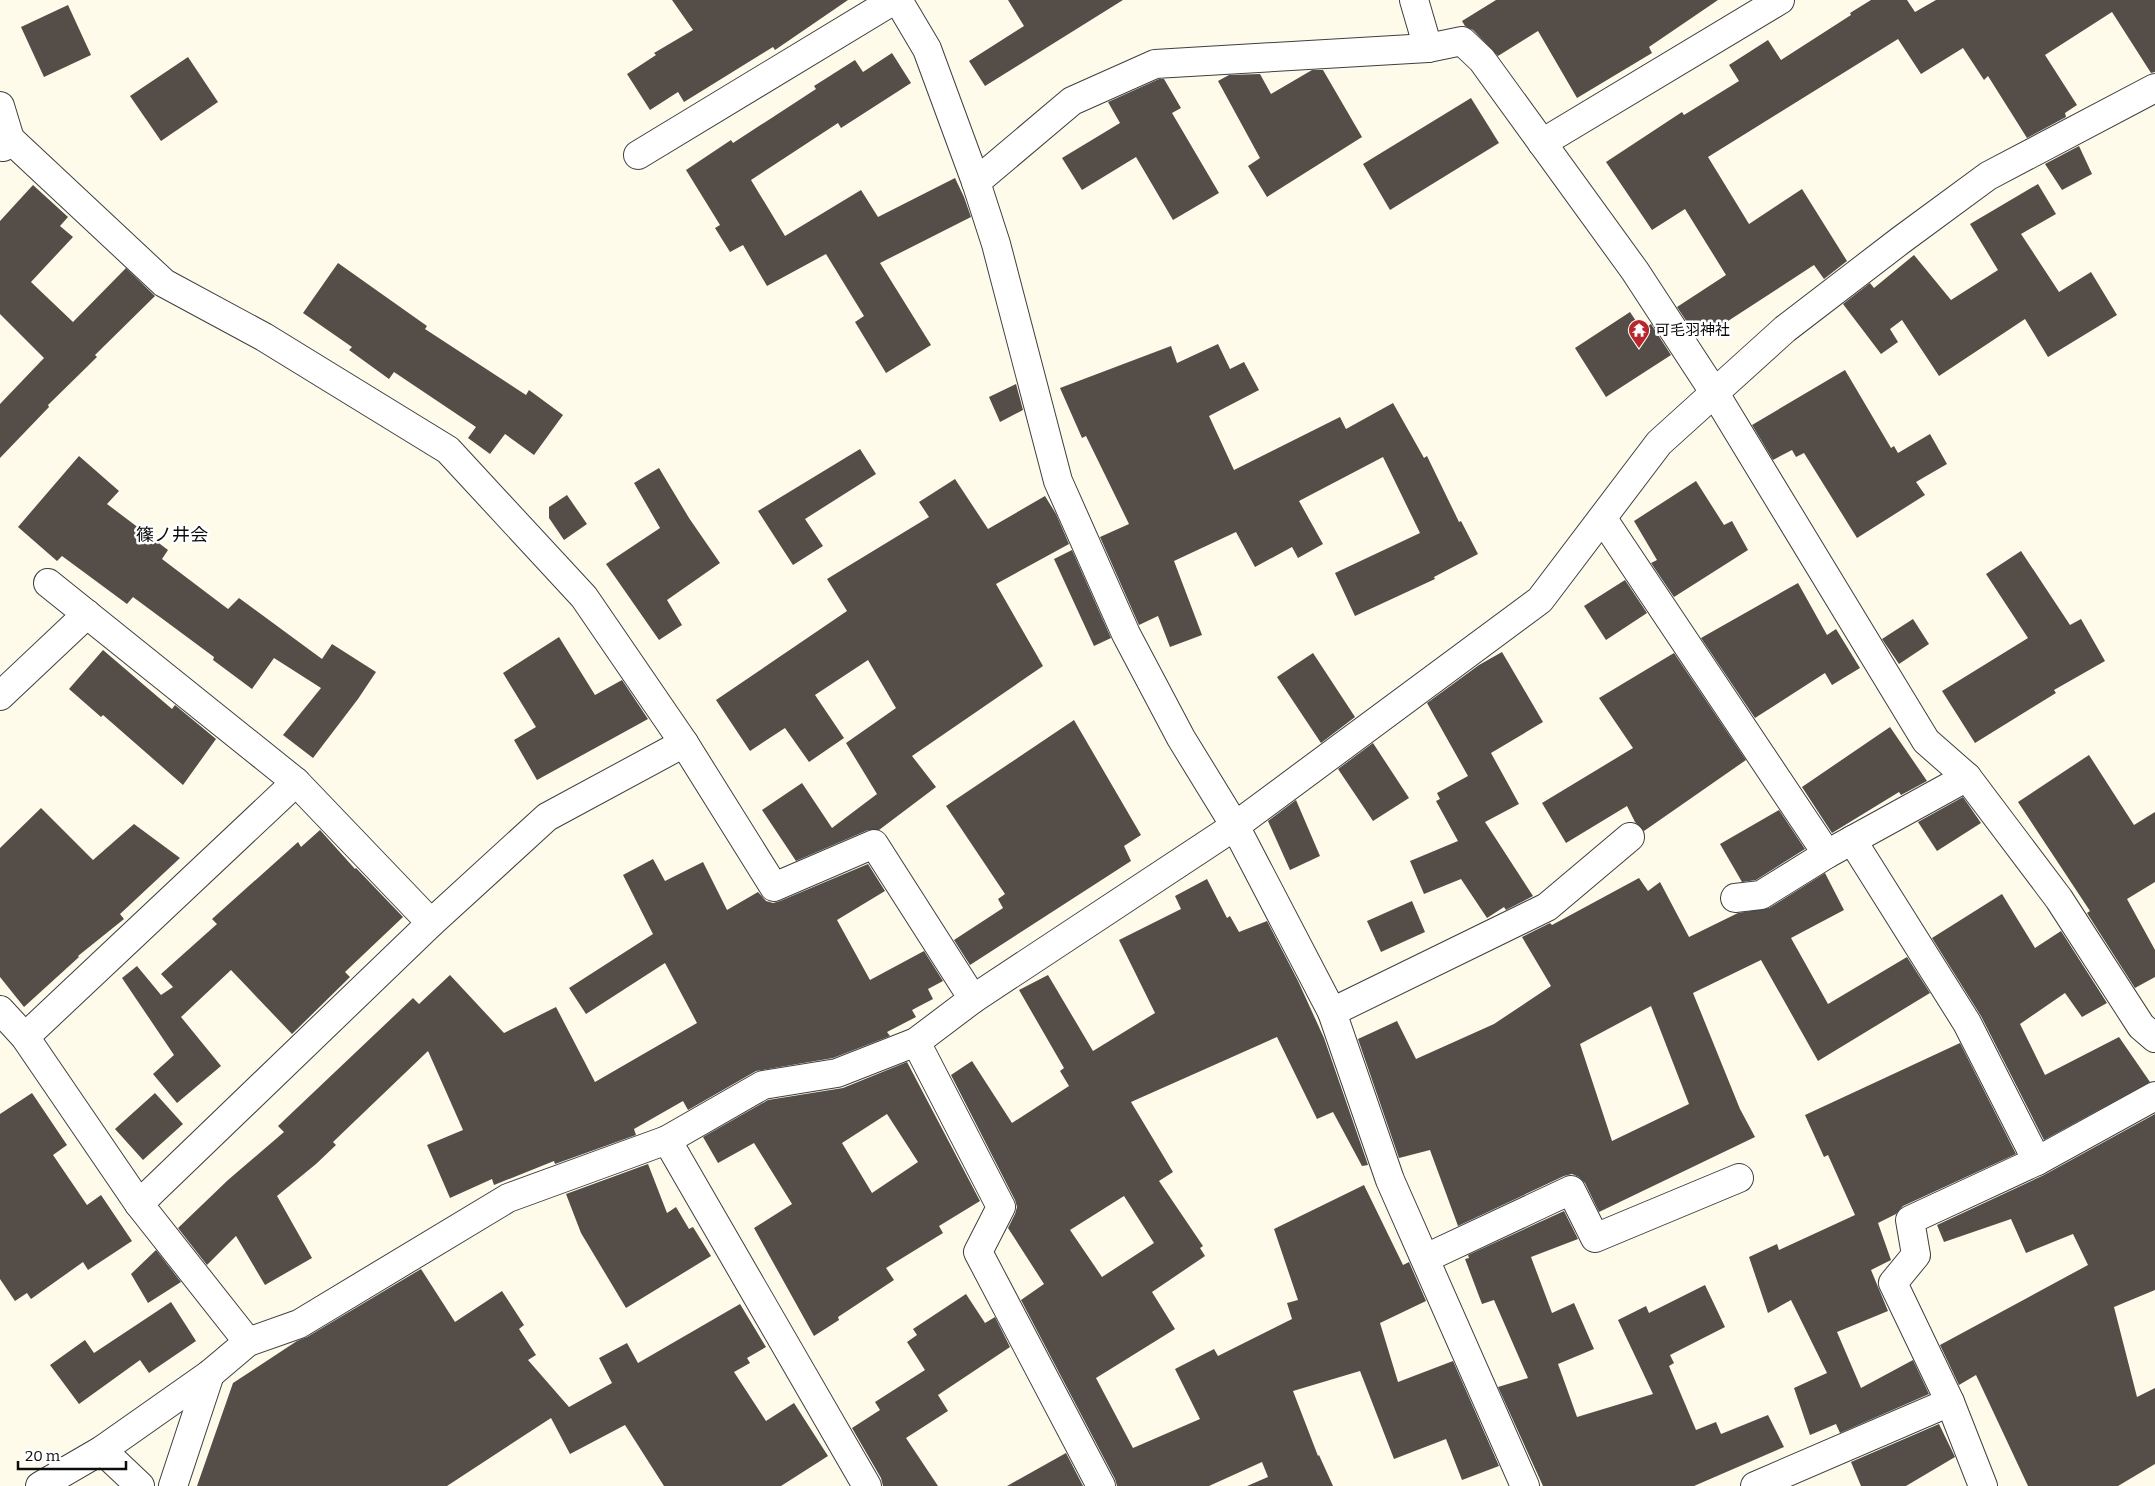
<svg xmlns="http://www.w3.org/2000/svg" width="2155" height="1486" font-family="Bitter,'Noto Sans JP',serif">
  <rect width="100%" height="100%" fill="#fffbeb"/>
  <g fill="#544d48" fill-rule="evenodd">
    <path d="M672 0H848L775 50 773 47 684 102 678 92 650 110 627 74 656 55 654 53 693 30Z"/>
    <path d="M1008 0H1123L985 86 969 61 1024 26Z"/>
    <path d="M1496 0H1718L1649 47 1652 53 1577 98 1538 31 1498 56 1473 30 1465 26 1462 21Z"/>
    <path d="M1871 0H1907L1915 12 1936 0H2155V72L2151 73 2112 12 2045 55 2077 105 2065 113 2066 117 2027 138 1988 76 1984 80 1963 48 1921 74 1898 39 1708 157 1749 224 1802 189 1847 261 1824 279 1814 265 1708 334 1706 331 1697 337 1677 307 1726 275 1685 209 1652 230 1606 162 1682 112 1684 115 1739 81 1729 65 1768 40 1781 60 1851 15 1850 13Z"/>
    <path d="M68 5 91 55 44 77 21 27Z"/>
    <path d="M892 53 911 83 841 128 838 123 751 180 785 236 861 190 878 217 955 178 964 197 971 217 880 263 931 345 886 373 855 322 864 316 826 254 767 286 743 245 730 252 715 228 720 225 686 170 731 140 733 143 816 89 814 86 855 60 863 72Z"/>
    <path d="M188 57 218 102 161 141 130 96Z"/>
    <path d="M1312 70H1323L1362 137 1267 197 1248 166 1260 158 1218 81 1229 75 1260 74 1271 94Z"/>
    <path d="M1159 79H1164L1181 108 1172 113 1219 193 1173 220 1136 157 1082 190 1062 158 1120 123 1108 102Z"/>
    <path d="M1471 98 1499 143 1390 210 1363 164Z"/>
    <path d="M2079 146 2092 174 2062 190 2045 164Z"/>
    <path d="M2038 184 2056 214 2021 234 2059 292 2091 272 2117 315 2048 357 2025 319 1939 376 1902 320 1890 329 1898 342 1881 354 1843 304 1870 283 1874 288 1914 255 1951 300 1998 270 1970 224Z"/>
    <path d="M33 185 68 217 60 226 73 237 31 282 73 322 126 268 155 296 95 355 97 357 48 405 49 407 0 458V404L44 358 0 314V221Z"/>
    <path d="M338 263 427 326 425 329 526 395 529 390 563 415 534 455 505 434 490 454 468 438 476 427 394 372 389 379 349 350 352 347 303 313Z"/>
    <path d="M1630 312 1642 330 1651 324 1671 355 1606 397 1575 348Z"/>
    <path d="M1218 344 1230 369 1244 362 1259 390 1209 416 1234 470 1340 417 1346 429 1393 403 1424 458 1427 456 1459 522 1461 521 1478 554 1434 577 1435 579 1355 616 1335 573 1420 533 1383 457 1299 501 1323 544 1298 558 1292 547 1255 567 1236 532 1174 561 1202 635 1170 647 1158 616 1139 625 1100 537 1129 524 1086 436 1082 438 1060 388 1171 346 1177 363Z"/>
    <path d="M1845 370 1891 448 1894 446 1898 453 1930 434 1947 464 1916 482 1925 495 1857 538 1804 453 1796 457 1792 450 1773 460 1752 425Z"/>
    <path d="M1016 384 1023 410 1000 422 989 397Z"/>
    <path d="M860 449 876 474 805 519 823 546 793 565 758 511Z"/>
    <path d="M79 456 119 491 107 504 168 550 162 559 228 609 239 598 322 659 332 644 376 672 358 699 313 758 283 735 321 688 274 658 252 689 213 660 214 657 133 597 127 604 62 556 57 561 18 527Z"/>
    <path d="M659 468 689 518 720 563 667 600 682 625 659 640 606 564 660 528 634 483Z"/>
    <path d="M955 479 988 529 1045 496 1056 514 1069 544 996 584 1043 666 912 756 936 787 879 830H868L796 861 762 810 802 783 832 828 877 794 846 743 896 708 868 660 815 695 844 738 809 762 785 728 750 751 716 700 847 611 827 579 929 517 919 502Z"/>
    <path d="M1696 481 1724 525 1732 521 1748 550 1674 597 1651 563 1657 560 1634 521Z"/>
    <path d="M567 495 587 524 564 540 549 518V507Z"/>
    <path d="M1072 550 1111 638 1094 646 1054 559Z"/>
    <path d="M2021 551 2070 625 2081 619 2105 661 2054 690 2056 693 1975 743 1942 691 2028 638 1986 574Z"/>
    <path d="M1625 580 1647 613 1606 640 1584 606Z"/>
    <path d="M1798 583 1827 635 1836 629 1860 668 1832 685 1825 673 1755 718 1701 638Z"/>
    <path d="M1913 619 1929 644 1899 664 1882 639Z"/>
    <path d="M559 637 595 695 622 680 648 719 537 780 514 740 536 727 503 673Z"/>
    <path d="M103 650 172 709 175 705 216 739 183 785 103 715 101 717 69 689Z"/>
    <path d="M1502 652 1543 722 1491 753 1519 804 1485 822 1533 896 1506 910 1504 907 1487 918 1461 879 1424 894 1410 861 1458 841 1436 801 1440 799 1437 793 1468 776 1427 703 1479 665Z"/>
    <path d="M1313 653 1355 717 1321 743 1277 677Z"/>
    <path d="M1674 653 1746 760 1644 831 1635 822 1627 806 1566 843 1542 803 1633 748 1599 698Z"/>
    <path d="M1074 720 1141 835 1124 846 1131 861 970 965 954 940 1003 908 998 899 1005 894 946 806Z"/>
    <path d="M1890 727 1927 781 1901 795 1899 792 1832 833 1802 787Z"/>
    <path d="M1373 743 1409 798 1373 821 1338 769Z"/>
    <path d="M2089 755 2134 825 2155 812V882L2127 899 2155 950V977L2135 988 2087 913 2090 911 2018 802Z"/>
    <path d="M1963 797 1981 823 1937 851 1918 822Z"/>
    <path d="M1296 800 1320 856 1290 870 1268 821Z"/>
    <path d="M41 808 93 860 134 824 180 858 120 914 124 919 78 956 79 957 24 1007 0 977V848Z"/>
    <path d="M1779 810 1805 849 1756 880 1742 882 1720 844Z"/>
    <path d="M320 830 355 869 356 868 403 917 345 972 350 977 292 1034 231 970 181 1017 221 1066 177 1103 153 1074 174 1055 122 978 137 966 161 995 173 987 161 974 217 924 212 919 298 842 301 847Z"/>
    <path d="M653 859 665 881 703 862 727 910 758 892 766 901 773 903 780 901 868 864 885 891 837 920 870 980 924 951 943 981 928 989 933 999 912 1010 916 1017 887 1032 890 1036 833 1058 756 1071 688 1110 683 1101 634 1129 636 1135 555 1164 554 1161 494 1185 492 1179 450 1198 427 1145 463 1130 428 1051 333 1142 336 1145 316 1164 277 1196 312 1258 265 1285 236 1236 207 1265 178 1228 228 1180 284 1132 278 1126 413 998 419 1004 450 975 504 1033 556 1007 595 1082 697 1023 665 963 586 1014 569 988 653 934 623 875Z"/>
    <path d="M1825 873 1844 910 1791 938 1828 1004 1907 957 1930 993 1818 1061 1761 960 1693 993 1740 1109 1755 1137 1599 1212 1585 1183 1579 1177 1572 1174 1564 1176 1458 1226 1430 1150 1399 1158 1358 1039 1397 1021 1416 1059 1494 1024 1551 986 1522 937 1550 923 1552 925 1639 878 1648 891 1660 882 1689 937 1738 913 1769 908ZM1651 1006 1689 1104 1612 1141 1580 1044Z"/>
    <path d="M1207 879 1227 918 1230 916 1239 932 1267 921 1298 981 1324 1038 1368 1165 1362 1166 1333 1112 1317 1119 1277 1037 1131 1102 1173 1172 1159 1181 1203 1246 1200 1248 1205 1256 1152 1292 1175 1329 1096 1378 1133 1448 1200 1419 1175 1369 1214 1349 1218 1356 1292 1319 1287 1303 1298 1300 1274 1229 1364 1185 1403 1265 1409 1262 1426 1301 1380 1323 1398 1382 1453 1361 1499 1466 1462 1480 1446 1439 1394 1459 1360 1371 1293 1391 1318 1456 1319 1455 1333 1486H1247L1268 1477 1262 1462 1209 1486H1117L1115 1479 1021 1300 1044 1284 1008 1228 1015 1214 1017 1207 1015 1200 951 1075 972 1061 1012 1123 1069 1086 1060 1071 1064 1068 1019 990 1048 975 1093 1051 1155 1013 1119 940 1181 909 1175 896ZM1124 1196 1154 1243 1102 1277 1070 1230Z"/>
    <path d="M2002 894 2035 948 2061 931 2107 1003 2082 1017 2065 993 2020 1024 2045 1075 2119 1037 2150 1082 2044 1140 1981 1016 1932 938Z"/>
    <path d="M1412 901 1425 932 1381 952 1367 921Z"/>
    <path d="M1960 1043 2016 1154 1903 1206 1896 1214 1878 1223 1891 1260 1871 1270 1888 1311 1837 1332 1861 1388 1913 1360 1929 1394 1840 1433 1836 1424 1810 1435 1794 1388 1827 1373 1791 1300 1768 1313 1749 1257 1777 1244 1779 1250 1855 1215 1828 1155 1824 1157 1805 1115Z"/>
    <path d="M907 1062 980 1201 939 1226 943 1233 886 1268 894 1280 838 1317 839 1320 814 1336 754 1228 792 1204 754 1143 718 1163 703 1137 768 1100 843 1088ZM887 1114 918 1162 872 1193 842 1143Z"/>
    <path d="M32 1093 67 1145 53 1155 87 1205 101 1195 132 1241 88 1270 83 1262 31 1299 27 1293 15 1301 0 1279V1114Z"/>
    <path d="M155 1093 183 1124 143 1160 115 1129Z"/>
    <path d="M2155 1114V1290L2114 1307 2137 1397 2155 1388V1464L2118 1486H2028L1976 1375 1959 1385 1940 1345 2088 1265 2073 1234 2026 1253 2011 1219 1944 1242 1937 1225 2044 1175Z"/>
    <path d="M648 1164 667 1213 676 1207 689 1229 693 1227 711 1256 626 1308 581 1233 566 1194Z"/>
    <path d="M1564 1211 1578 1239 1531 1257 1552 1313 1574 1303 1594 1349 1558 1364 1577 1417 1653 1394 1618 1320 1646 1306 1649 1313 1705 1285 1725 1327 1670 1355 1674 1363 1669 1366 1696 1430 1716 1422 1721 1434 1768 1415 1784 1447 1694 1486H1543L1498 1387 1528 1378 1494 1300 1482 1304 1465 1259 1469 1258 1468 1255Z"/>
    <path d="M156 1250 181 1282 148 1303 131 1274Z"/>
    <path d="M421 1269 455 1322 502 1291 524 1325 519 1329 536 1355 528 1360 569 1407 612 1383 599 1358 627 1343 638 1363 740 1304 766 1347 747 1358 750 1363 734 1372 766 1421 794 1403 828 1456 781 1486H664L625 1425 570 1454 551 1418 447 1486H197L233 1383 297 1341 307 1337Z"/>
    <path d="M966 1294 985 1323 995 1317 1010 1347 938 1395 948 1411 906 1438 938 1486H883L881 1478 852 1428 880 1410 875 1402 925 1370 907 1342 917 1335 913 1329Z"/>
    <path d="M171 1302 196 1341 149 1373 140 1360 79 1404 50 1365 85 1340 94 1353Z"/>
    <path d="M1939 1424 1955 1457 1906 1486H1861L1851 1462Z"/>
    <path d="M1066 1453 1083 1486H1007Z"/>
  </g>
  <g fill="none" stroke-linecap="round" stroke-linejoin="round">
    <g stroke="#3f3f3f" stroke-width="30">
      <g id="minor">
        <path d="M898 0 927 49 976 182 996 244 1058 481 1126 634 1181 738 1235 826 1540 600 1659 443 1785 329 1901 240 1988 176 2155 88"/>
        <path d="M1414 0 1428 48"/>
        <path d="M0 106 10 139 3 147"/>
        <path d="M0 133 10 139 164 283 264 337 448 450 584 597 684 743 774 887 874 844 973 999"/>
        <path d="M1542 143 1780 0"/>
        <path d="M638 155 894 0"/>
        <path d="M976 182 1072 101 1155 64 1428 48 1462 41 1482 60 1635 271 1714 392 1926 741 1967 777 2059 899 2141 1026 2155 1038"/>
        <path d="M1603 519 1827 854"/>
        <path d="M48 583 296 782 431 923"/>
        <path d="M0 696 87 614"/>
        <path d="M1852 840 1967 1023 2037 1161"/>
        <path d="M1735 898 1761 895 1827 854 1967 777"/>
        <path d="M0 1010 25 1037 139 1204 248 1342"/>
        <path d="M1332 1012 1547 907 1630 837"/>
        <path d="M25 1037 296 782"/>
        <path d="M916 1042 1001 1207 978 1252 1101 1486"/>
        <path d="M667 1140 867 1486"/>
        <path d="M139 1204 431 923 547 817 684 743"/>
        <path d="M1426 1258 1571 1190 1595 1238 1739 1178"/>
        <path d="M1950 1402 1983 1486"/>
        <path d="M102 1450 140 1486"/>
        <path d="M40 1486 102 1450 210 1374 248 1342 299 1324 508 1198 667 1140 763 1085 837 1073 916 1042 973 999 1235 826 1332 1012 1390 1180 1525 1486"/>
        <path d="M173 1486 210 1374"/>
        <path d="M1755 1486 1950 1402 1893 1283 1916 1255 1910 1220 2037 1161 2155 1096"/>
      </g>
    </g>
    <use href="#minor" stroke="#fff" stroke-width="28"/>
  </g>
  <defs>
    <g id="temple-pin" transform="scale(1.125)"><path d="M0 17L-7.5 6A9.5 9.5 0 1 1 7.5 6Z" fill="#b9272c" stroke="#fff"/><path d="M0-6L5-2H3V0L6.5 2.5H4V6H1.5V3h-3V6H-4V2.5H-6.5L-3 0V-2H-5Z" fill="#fff"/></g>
  </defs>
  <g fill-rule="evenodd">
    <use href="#temple-pin" x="1639" y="330"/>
  </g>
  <g text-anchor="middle" stroke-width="5" stroke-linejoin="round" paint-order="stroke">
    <g font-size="15" fill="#0c0c0c" stroke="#fff" text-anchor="start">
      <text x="1655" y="335">可毛羽神社</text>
    </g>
    <g font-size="18" fill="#0c0c0c" stroke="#fff">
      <text x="172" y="541">篠ノ井会</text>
    </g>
  </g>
  <path d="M18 1461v8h108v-8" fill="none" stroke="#0c0c0c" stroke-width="2.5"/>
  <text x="25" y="1461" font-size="15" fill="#0c0c0c" stroke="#ffffff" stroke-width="4" paint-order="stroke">20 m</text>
</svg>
